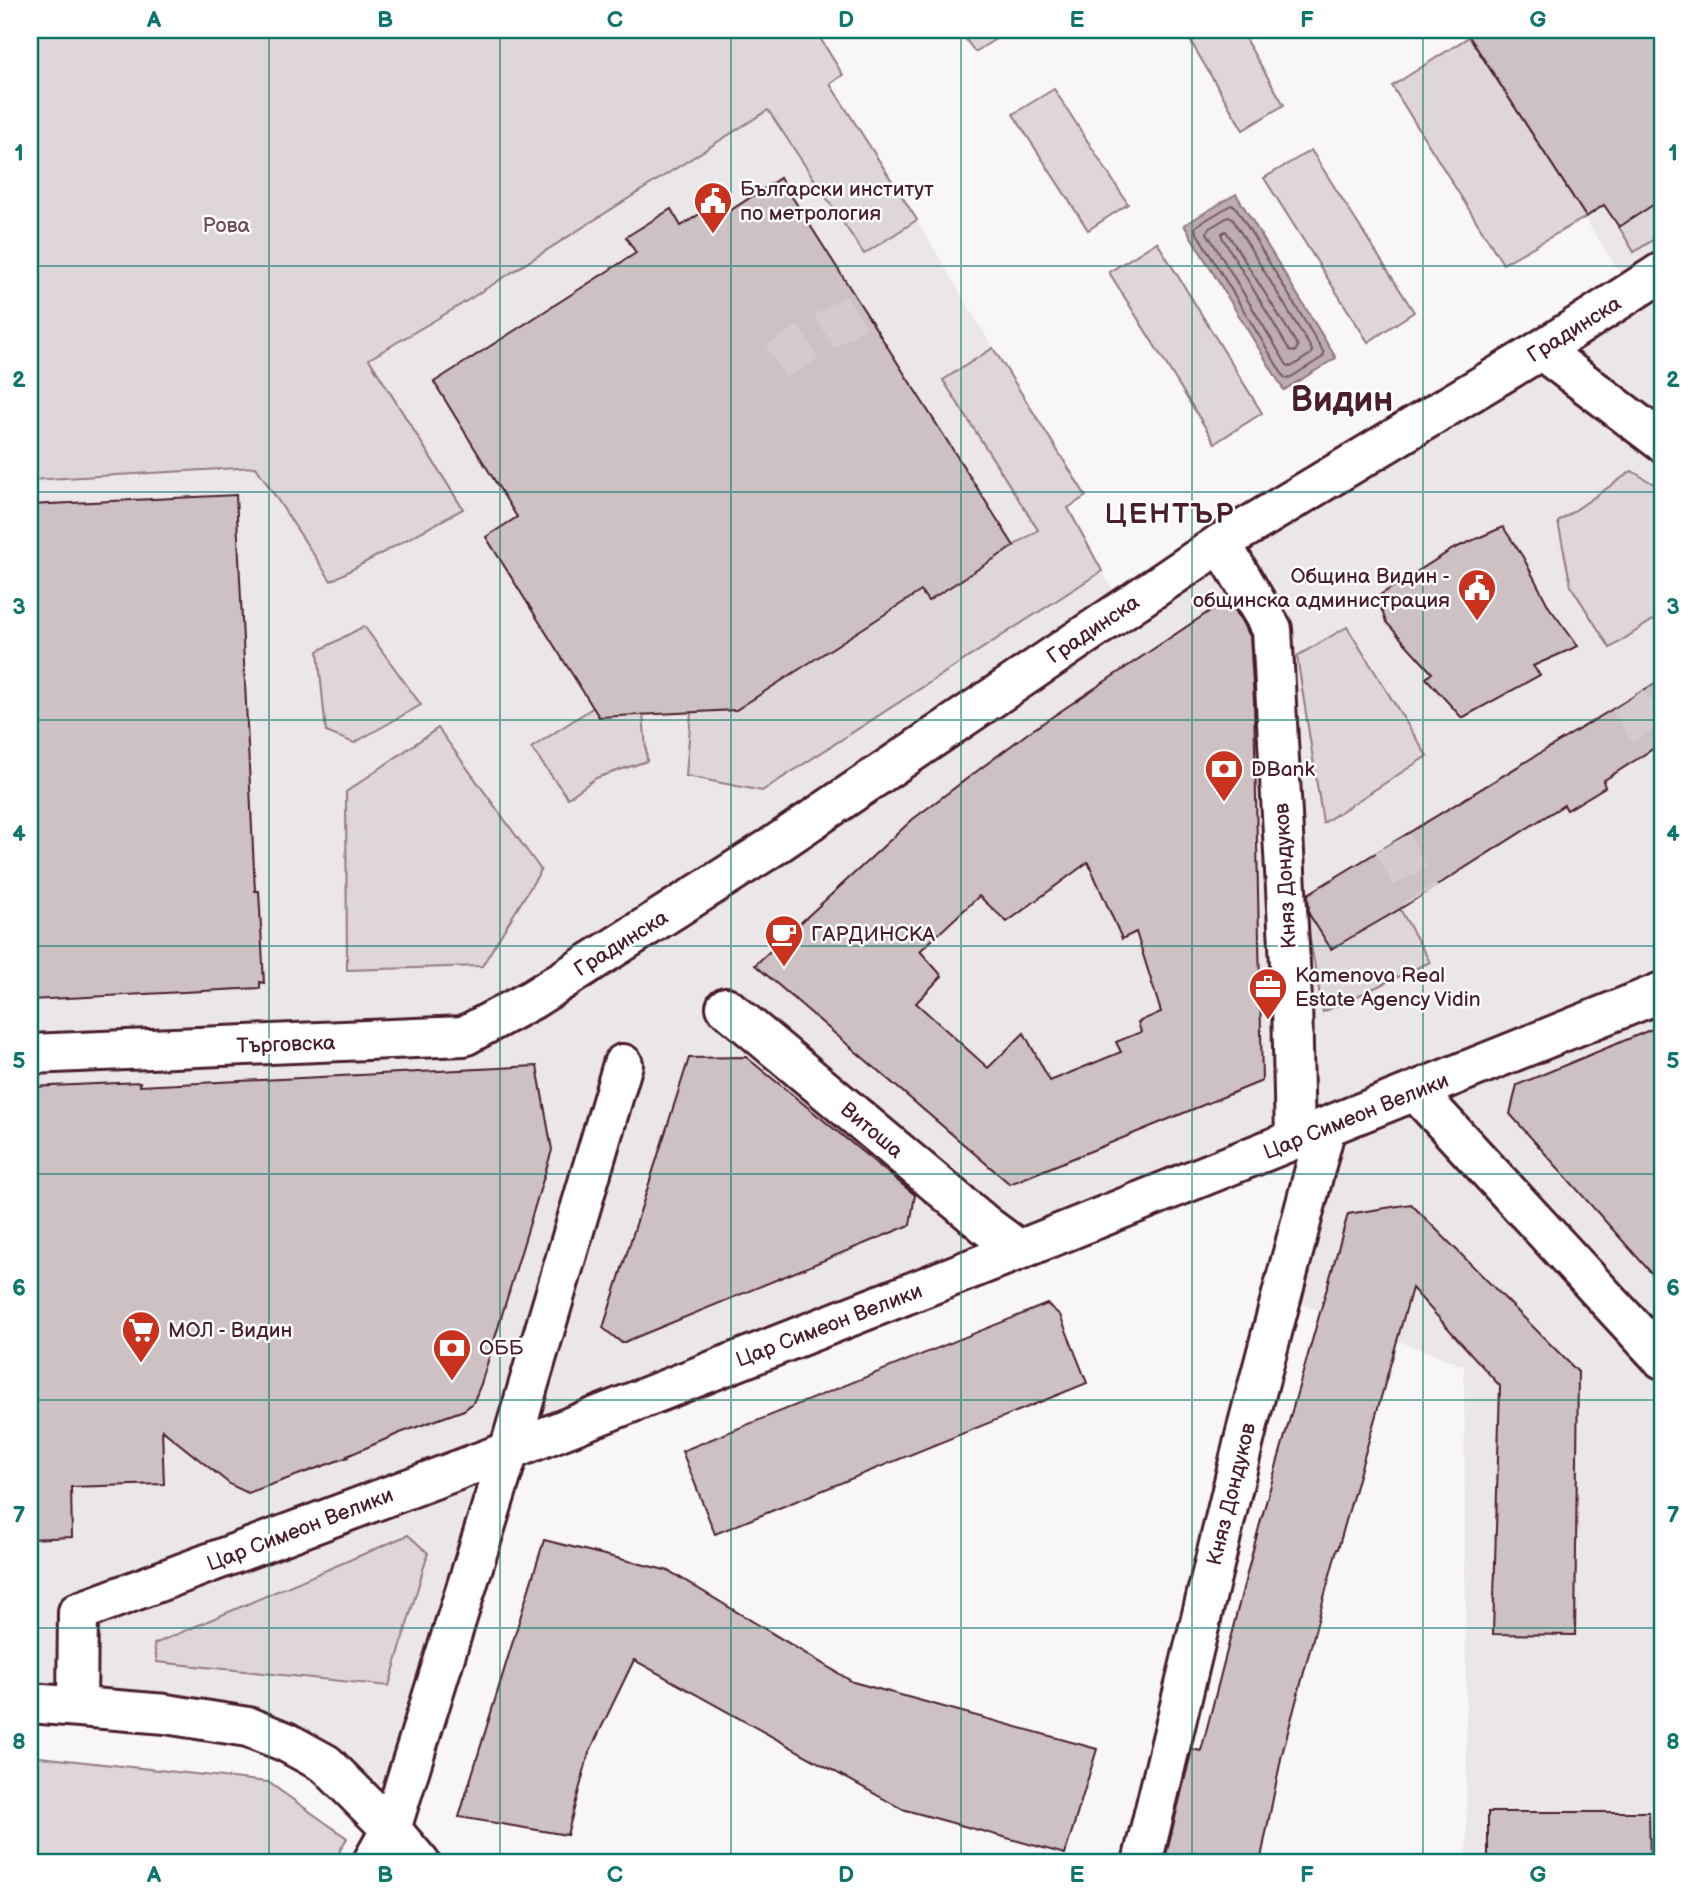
<svg xmlns="http://www.w3.org/2000/svg" width="1692" height="1893" font-family="'Balsamiq Sans',sans-serif">
  <rect width="100%" height="100%" fill="#f8f6f7"/>
  <filter id="ink" filterUnits="userSpaceOnUse"><feTurbulence type="fractalNoise" baseFrequency=".0143" numOctaves="2"/><feDisplacementMap in="SourceGraphic" scale="14" xChannelSelector="R" yChannelSelector="G"/><feConvolveMatrix kernelMatrix="1 2 1 2 8 2 1 2 1" color-interpolation-filters="sRGB"/></filter>
  <g filter="url(#ink)">
    <path fill="#ebe6e8" d="M1465 30H1662V1863H1467L1464 1366 1281 1296 1325 1128 509 1451 391 1829 286 1742 30 1703V480L256 467 284 507 463 509 368 360 457 307 769 109 830 84 917 220 993 348 1086 496 1068 508 1123 609 1632 292Z"/>
    <g fill="#ded6d9" stroke="#947a82" stroke-width="2">
      <path d="M30 30H815L843 75 830 84 917 220 864 254 768 110 457 307 369 359 463 509 331 581 256 467 30 480Z"/>
      <path d="M959 30H1010L975 52Z"/>
      <path d="M1184 30H1240L1284 105 1243 130Z"/>
      <path d="M1469 37 1586 217 1503 264 1392 86Z"/>
      <path d="M1054 89 1128 204 1088 230 1013 114Z"/>
      <path d="M1311 150 1414 312 1368 342 1264 178Z"/>
      <path d="M1662 199V234L1634 252 1619 227Z"/>
      <path d="M1157 242 1262 413 1215 443 1109 272Z"/>
      <path d="M993 348 1086 496 1068 508 1102 571 762 791 686 776 691 712 919 588 928 601 1038 530 943 380Z"/>
      <path d="M1632 471 1662 489V614L1610 648 1571 586 1558 522Z"/>
      <path d="M364 626 421 705 354 743 326 732 318 651Z"/>
      <path d="M1347 627 1427 756 1323 823 1297 656Z"/>
      <path d="M594 707 643 714 647 761 596 778 568 798 531 748Z"/>
      <path d="M438 728 541 870 482 966 347 970 346 792Z"/>
      <path d="M1304 906 1331 948 1400 909 1430 962 1323 1012Z"/>
      <path d="M408 1535 428 1553 389 1686 157 1662 154 1644Z"/>
      <path d="M30 1756 268 1782 347 1838 333 1863H30Z"/>
    </g>
    <path fill="#bdadb0" stroke="#8f747b" stroke-width="2" d="M1236 194 1336 358 1284 390 1184 225Z"/>
    <g fill="none" stroke-linecap="round" stroke-linejoin="round">
      <g stroke="#785860" stroke-width="2">
        <path d="M1231 205 1235 206 1324 353 1323 357 1288 379 1284 377 1195 230 1196 226Z"/>
        <path d="M1228 217 1232 218 1312 350 1311 354 1291 367 1287 365 1207 233 1208 229Z"/>
        <path d="M1226 231 1298 346 1295 352 1290 351 1222 237V233Z"/>
      </g>
    </g>
    <g fill="#cdc1c4" stroke="#4a1f2b" stroke-width="2" fill-rule="evenodd">
      <path d="M1465 30H1662V199L1619 227 1604 205 1586 217Z"/>
      <path d="M780 178 1014 546 928 601 921 591 736 710 599 717 486 537 517 517 434 382 636 253 626 237 671 209 681 226 724 198 731 210Z"/>
      <path d="M236 495 255 891H259L264 983 260 982V988L30 1000V852H37L30 719V505Z"/>
      <path d="M1503 527 1523 557 1549 607 1578 646 1533 666 1540 675 1462 718 1426 678 1432 673 1386 622 1377 597 1453 549Z"/>
      <path d="M1222 603 1235 610 1250 636 1254 701 1262 1081 1010 1184 755 965 913 819 1028 733ZM1088 862 1122 939 1136 932 1161 1012 1138 1022 1141 1032 1116 1042 1121 1052 1050 1081 1024 1033 988 1068 916 1003 942 976 920 951 979 896 1007 922Z"/>
      <path d="M1662 679V743L1603 781 1605 787 1567 810 1564 805 1400 909 1331 949 1309 914 1308 894Z"/>
      <path d="M1662 1025V1285L1510 1114 1517 1085Z"/>
      <path d="M746 1057 915 1195 910 1225 622 1343 603 1328 689 1058Z"/>
      <path d="M537 1066 552 1150 481 1384 473 1403 464 1410 400 1433 347 1456 348 1457 248 1493 231 1485 162 1430 164 1484 71 1487 72 1537 30 1539V1087L140 1082V1086Z"/>
      <path d="M1411 1204 1578 1372 1575 1635 1493 1634 1500 1386 1412 1288 1338 1549H1337L1282 1754 1260 1863H1164L1192 1749 1201 1751 1259 1527 1348 1214Z"/>
      <path d="M1047 1304 1060 1315 1087 1383 715 1534 682 1451Z"/>
      <path d="M544 1540 669 1571 853 1682 1097 1749 1065 1854 902 1809 634 1660 589 1753 567 1835 459 1817Z"/>
      <path d="M1488 1812H1649L1650 1863H1488Z"/>
    </g>
    <g fill="none" stroke-linecap="round" stroke-linejoin="round">
      <g stroke="#d5cbce" stroke-width="38" stroke-dasharray="38 19" stroke-linecap="butt">
        <path d="M776 362 862 308"/>
        <path d="M1628 700 1658 746"/>
        <path d="M1392 843 1421 896"/>
      </g>
      <g stroke="#4a1f2b" stroke-width="44">
        <g id="minor">
          <path d="M1541 350 1662 442"/>
          <path d="M1221 543 1272 629 1292 1001 1295 1140"/>
          <path d="M726 1007 988 1227 1019 1250"/>
          <path d="M30 1054 464 1036 533 999 772 847 1221 543 1541 350 1662 272"/>
          <path d="M1416 1092 1662 1359"/>
          <path d="M30 1703 166 1714 248 1727 286 1742 326 1764 391 1829 420 1863"/>
          <path d="M77 1706 78 1612 509 1451 1019 1250 1662 992"/>
          <path d="M372 1863 391 1829 509 1451 623 1064"/>
          <path d="M1142 1863 1249 1420 1326 1127"/>
        </g>
      </g>
      <use href="#minor" stroke="#fff" stroke-width="38"/>
    </g>
  </g>
  <path fill="none" stroke="#0f766e" stroke-width="2" stroke-opacity="0.55" d="M269 30V1863M500 30V1863M731 30V1863M961 30V1863M1192 30V1863M1423 30V1863M30 266H1662M30 492H1662M30 720H1662M30 946H1662M30 1174H1662M30 1400H1662M30 1628H1662"/>
  <defs>
    <g id="civic-pin" transform="scale(2.0125)"><path d="M0 17L-7.5 6A9.5 9.5 0 1 1 7.5 6Z" fill="#c8321e" stroke="#fff"/><path d="M-.6-6.5H3V-4.5H.6V-3L4-1V1h2V6H-6V1h2V-1L-.6-3ZM-1.2 2.5V6h2.4V2.5Z" fill="#fff"/></g>
    <g id="bank-pin" transform="scale(2.0125)"><path d="M0 17L-7.5 6A9.5 9.5 0 1 1 7.5 6Z" fill="#c8321e" stroke="#fff"/><path d="M-6-4H6V4H-6ZM0-2.3a2.3 2.3 0 1 0 0 4.6a2.3 2.3 0 1 0 0-4.6Z" fill="#fff"/></g>
    <g id="cafe-pin" transform="scale(2.0125)"><path d="M0 17L-7.5 6A9.5 9.5 0 1 1 7.5 6Z" fill="#c8321e" stroke="#fff"/><path d="M-5.5-4.5H6V0H3Q3 3.5 0 3.5H-2.5Q-5.5 3.5-5.5 0ZM3-3.2v2h1.7v-2ZM-6 4.5H4V6H-6Z" fill="#fff"/></g>
    <g id="office-pin" transform="scale(2.0125)"><path d="M0 17L-7.5 6A9.5 9.5 0 1 1 7.5 6Z" fill="#c8321e" stroke="#fff"/><path d="M-6-3h4V-5.5h4V-3h4V5H-6ZM-1-4.5V-3h2v-1.5ZM-6 0V1H6V0Z" fill="#fff"/></g>
    <g id="supermarket-pin" transform="scale(2.0125)"><path d="M0 17L-7.5 6A9.5 9.5 0 1 1 7.5 6Z" fill="#c8321e" stroke="#fff"/><path d="M-6-5.5h2.5l.6 2H6L4.5 2H-2.5L-4.4-4H-6ZM-1.5 3.2a1.3 1.3 0 1 0 .1 0ZM3 3.2a1.3 1.3 0 1 0 .1 0Z" fill="#fff"/></g>
  </defs>
  <g fill-rule="evenodd">
    <use href="#civic-pin" x="713" y="201"/>
    <use href="#civic-pin" x="1477" y="588"/>
    <use href="#bank-pin" x="1224" y="769"/>
    <use href="#cafe-pin" x="784" y="934"/>
    <use href="#office-pin" x="1268" y="987"/>
    <use href="#supermarket-pin" x="141" y="1330"/>
    <use href="#bank-pin" x="452" y="1348"/>
  </g>
  <g text-anchor="middle" stroke-width="5" stroke-linejoin="round" paint-order="stroke">
    <g font-size="21" fill="#4a1f2b" stroke="#fff" text-anchor="start">
      <text x="740" y="196">Български институт<tspan x="740" dy="24">по метрология</tspan></text>
      <text x="1450" y="583" text-anchor="end">Община Видин -<tspan x="1450" dy="24">общинска администрация</tspan></text>
      <text x="1251" y="776">DBank</text>
      <text x="811" y="941">ГАРДИНСКА</text>
      <text x="1295" y="982">Kamenova Real<tspan x="1295" dy="24">Estate Agency Vidin</tspan></text>
      <text x="168" y="1337">МОЛ - Видин</text>
      <text x="479" y="1355">ОББ</text>
    </g>
    <g font-size="21" fill="#6f4d56" stroke="#fff">
      <text x="226" y="232">Рова</text>
    </g>
    <g font-size="21" fill="#4a1f2b" stroke="#fff">
      <text transform="translate(1574 329) rotate(-32)" y="7">Градинска</text>
      <text transform="translate(1093 629) rotate(-34)" y="7">Градинска</text>
      <text transform="translate(1285 876) rotate(-93)" y="7">Княз Дондуков</text>
      <text transform="translate(621 943) rotate(-32)" y="7">Градинска</text>
      <text transform="translate(286 1044) rotate(-2)" y="7">Търговска</text>
      <text transform="translate(1356 1116) rotate(-22)" y="7">Цар Симеон Велики</text>
      <text transform="translate(872 1130) rotate(40)" y="7">Витоша</text>
      <text transform="translate(829 1325) rotate(-21)" y="7">Цар Симеон Велики</text>
      <text transform="translate(1231 1494) rotate(-76)" y="7">Княз Дондуков</text>
      <text transform="translate(300 1529) rotate(-21)" y="7">Цар Симеон Велики</text>
    </g>
    <g font-size="28" font-weight="bold" letter-spacing="2" fill="#4a1f2b" stroke="#fff">
      <text x="1170" y="523">ЦЕНТЪР</text>
    </g>
    <g font-size="35" font-weight="bold" fill="#4a1f2b" stroke="#fff">
      <text x="1342" y="411">Видин</text>
    </g>
  </g>
  <rect width="1692" height="1893" fill="none" stroke="#fff" stroke-width="77"/>
  <rect x="38" y="38" width="1616" height="1816" fill="none" stroke="#0f766e" stroke-width="2.5"/>
  <g font-size="23" text-anchor="middle" font-weight="bold" fill="#0f766e">
    <text x="154" y="27">A</text>
    <text x="385" y="27">B</text>
    <text x="615" y="27">C</text>
    <text x="846" y="27">D</text>
    <text x="1077" y="27">E</text>
    <text x="1307" y="27">F</text>
    <text x="1538" y="27">G</text>
    <text x="19" y="160">1</text>
    <text x="1673" y="160">1</text>
    <text x="19" y="387">2</text>
    <text x="1673" y="387">2</text>
    <text x="19" y="614">3</text>
    <text x="1673" y="614">3</text>
    <text x="19" y="841">4</text>
    <text x="1673" y="841">4</text>
    <text x="19" y="1068">5</text>
    <text x="1673" y="1068">5</text>
    <text x="19" y="1295">6</text>
    <text x="1673" y="1295">6</text>
    <text x="19" y="1522">7</text>
    <text x="1673" y="1522">7</text>
    <text x="19" y="1749">8</text>
    <text x="1673" y="1749">8</text>
    <text x="154" y="1882">A</text>
    <text x="385" y="1882">B</text>
    <text x="615" y="1882">C</text>
    <text x="846" y="1882">D</text>
    <text x="1077" y="1882">E</text>
    <text x="1307" y="1882">F</text>
    <text x="1538" y="1882">G</text>
  </g>
</svg>
